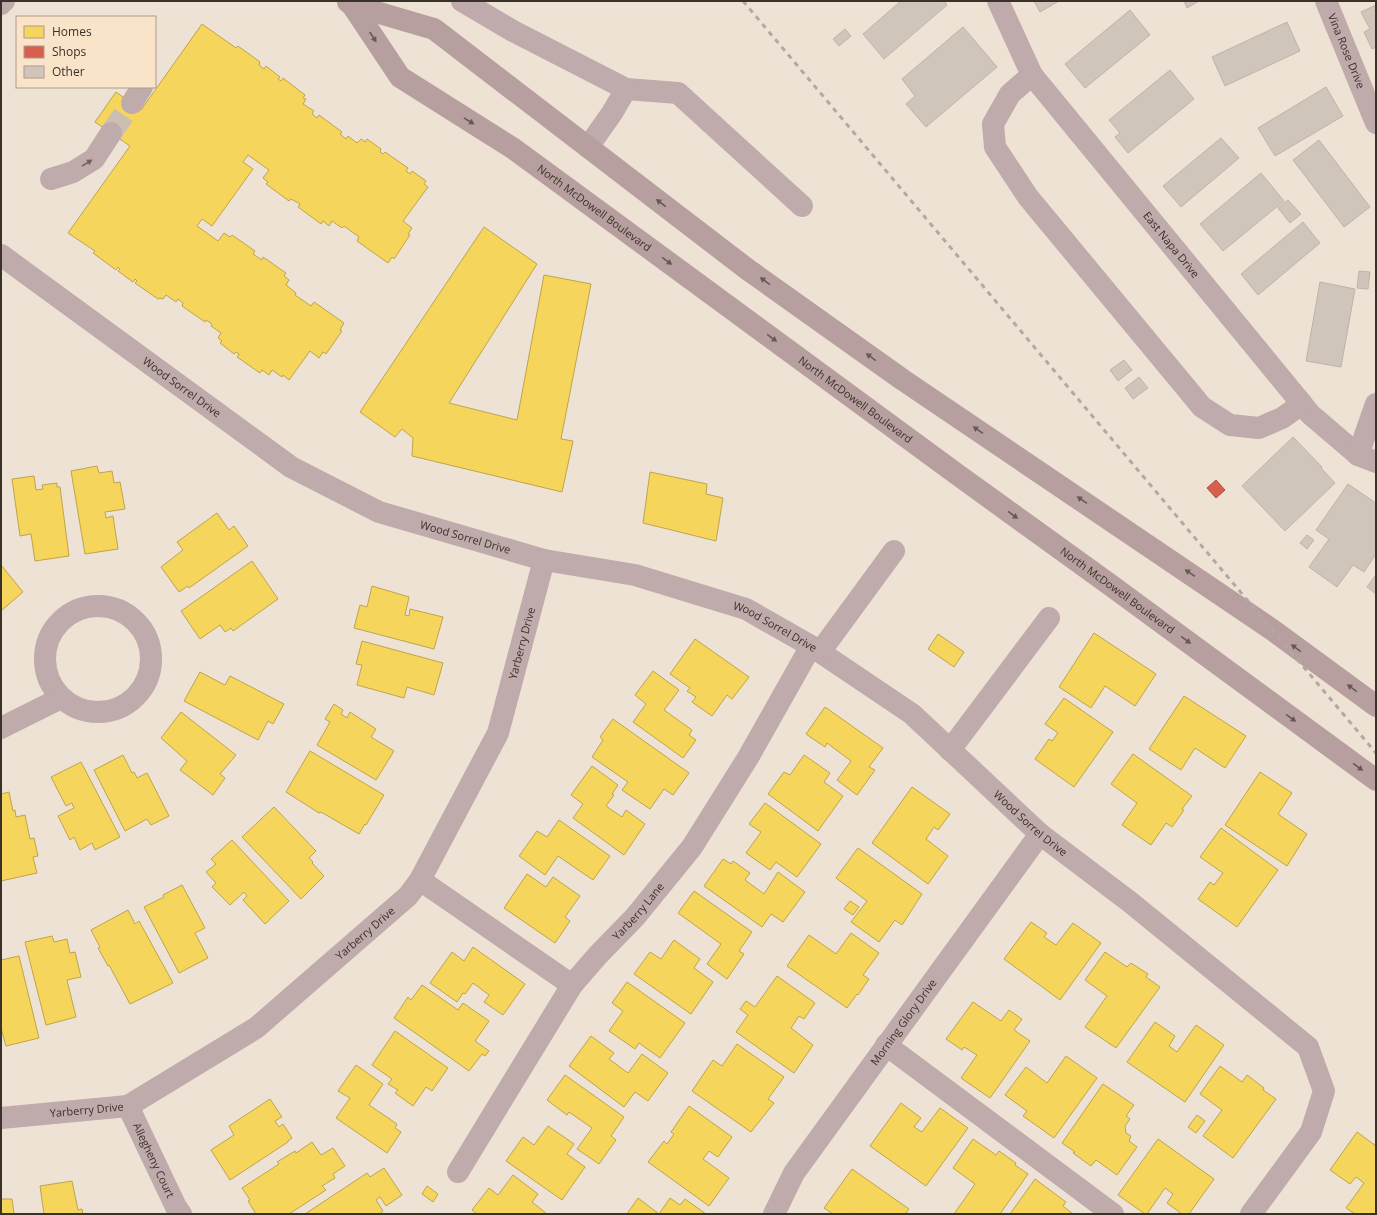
<svg xmlns="http://www.w3.org/2000/svg" width="1377" height="1215" font-family="'Open Sans',sans-serif">
  <rect width="100%" height="100%" fill="#eee2d4"/>
  <g fill="#f6d55c" stroke="#bea44c">
    <path d="M202 24 236 48 238 46 260 62 259 65 264 69 266 66 280 77 278 79 281 81 283 78 305 95 303 98 306 99 303 104 314 111 312 114 317 118 319 115 342 132 340 134 346 139 348 136 357 143 361 139 365 142 367 139 381 149 380 152 383 154 385 152 408 168 406 171 410 174 412 171 426 181 424 184 428 187 403 221 412 228 408 234 410 235 394 259 392 257 388 263 357 241 359 237 344 226 342 228 332 221 329 226 323 221 321 224 298 207 300 204 291 199 289 201 266 184 268 182 263 178 269 170 248 155 243 162 253 169 212 226 202 219 197 226 218 241 224 233 230 237 232 235 255 251 253 254 262 260 263 257 286 273 284 276 289 280 286 285 296 293 295 295 311 306 314 302 344 323 340 330 342 331 326 354 323 352 319 358 310 351 289 380 283 375 282 377 272 370 269 375 262 370 260 373 237 357 239 354 236 352 234 354 220 343 222 341 218 338 221 333 211 326 212 324 206 320 205 322 182 306 183 303 178 299 176 302 166 295 163 299 160 298 158 299 135 283 137 281 135 279 133 282 118 271 120 269 118 267 116 270 93 253 95 251 68 233 130 146 95 122 116 92 141 110Z"/>
    <path d="M484 227 537 264 449 403 517 420 544 275 591 284 561 439 573 441 562 492 412 456 413 438 402 429 395 437 360 412Z"/>
    <path d="M97 466 99 473 112 471 114 483 120 482 125 509 105 512 106 518 113 516 118 549 85 554 71 471Z"/>
    <path d="M650 472 707 484 706 494 723 498 716 541 643 523Z"/>
    <path d="M34 476 36 490 43 489 42 485 57 483V487H60L69 556 35 561 31 534 20 536 12 479Z"/>
    <path d="M217 513 229 530 234 526 248 546 189 588 188 586 179 592 161 567 183 550 177 542Z"/>
    <path d="M252 561 278 599 233 631 231 628 225 632 220 625 200 639 181 611Z"/>
    <path d="M1 565 23 592 1 611Z"/>
    <path d="M372 586 409 597 405 615 409 616 410 609 443 617 434 649 354 628 360 605 367 607Z"/>
    <path d="M1094 633 1156 674 1135 706 1105 686 1091 708 1059 687Z"/>
    <path d="M938 634 964 652 954 667 928 649Z"/>
    <path d="M695 639 749 677 732 699 727 695 712 716 692 702 696 697 687 691 690 688 670 674Z"/>
    <path d="M362 641 443 663 434 695 407 687 404 698 357 685 362 665 356 664Z"/>
    <path d="M653 671 679 690 664 710 692 730 689 735 696 740 683 758 633 722 646 704 635 695Z"/>
    <path d="M200 672 225 685 230 676 284 704 273 724 268 721 258 740 184 701Z"/>
    <path d="M1184 696 1246 736 1225 768 1195 748 1181 770 1149 749Z"/>
    <path d="M1064 698 1113 732 1074 787 1035 759 1049 739 1052 741 1058 733 1045 724Z"/>
    <path d="M334 704 343 710 341 714 347 718 350 712 376 729 371 737 394 751 376 780 317 745 330 722 325 719Z"/>
    <path d="M825 707 883 748 869 767 875 770 857 795 837 780 851 761 827 743 825 747 806 734Z"/>
    <path d="M181 712 236 755 220 774 225 778 213 795 180 770 187 761 161 738Z"/>
    <path d="M613 719 689 773 673 795 664 789 650 809 622 790 628 782 592 757 603 740 600 737Z"/>
    <path d="M310 751 384 795 366 825 365 824 359 834 321 812 319 813 286 792Z"/>
    <path d="M1133 754 1192 796 1182 809 1184 810 1172 827 1166 823 1151 845 1122 825 1137 803 1111 784Z"/>
    <path d="M123 755 132 773 134 772 137 778 147 773 169 816 151 825 147 819 125 831 94 770Z"/>
    <path d="M804 755 830 773 824 782 843 796 818 831 768 794 784 772 790 775Z"/>
    <path d="M81 762 120 837 95 850 92 843 80 850 74 837 70 840 58 816 74 808 72 803 66 806 51 777Z"/>
    <path d="M592 766 618 785 612 794 614 795 606 806 622 817 626 810 645 824 624 855 573 818 583 804 571 795Z"/>
    <path d="M1260 772 1292 793 1278 814 1307 834 1287 866 1225 825Z"/>
    <path d="M912 787 950 814 938 830 934 827 926 839 948 856 928 884 872 843Z"/>
    <path d="M9 792 13 811 15 810 16 817 25 815 30 839 34 838 38 856 33 857 37 873 1 881V794Z"/>
    <path d="M765 803 821 844 797 877 776 862 770 870 746 853 761 832 749 824Z"/>
    <path d="M274 807 316 851 309 858 313 862 312 863 324 876 301 899 242 837Z"/>
    <path d="M559 820 610 856 593 880 558 856 545 875 519 856 537 831 547 837Z"/>
    <path d="M1221 828 1278 870 1237 927 1198 899 1210 882 1214 885 1223 873 1200 857Z"/>
    <path d="M232 840 289 901 265 924 243 900 247 896 244 892 230 905 212 887 216 883 206 872 216 864 211 859Z"/>
    <path d="M858 848 922 894 902 925 895 920 879 942 851 922 867 901 836 878Z"/>
    <path d="M723 859 731 864 733 861 750 873 745 880 764 894 778 872 805 892 783 922 771 914 762 927 704 886Z"/>
    <path d="M527 874 546 887 553 877 580 896 565 917 570 921 555 943 504 908Z"/>
    <path d="M182 885 205 928 195 933 208 958 179 973 144 907 164 897 163 895Z"/>
    <path d="M694 891 752 932 739 951 744 954 727 979 707 964 721 944 678 913Z"/>
    <path d="M850 901 859 907 853 915 844 909Z"/>
    <path d="M128 910 135 924 139 921 173 983 130 1004 109 965 108 966 98 948 100 947 91 930Z"/>
    <path d="M1031 922 1047 933 1044 937 1056 945 1073 923 1101 943 1060 1000 1004 959Z"/>
    <path d="M851 933 879 953 863 975 869 979 858 995 857 994 847 1008 787 966 809 935 836 954Z"/>
    <path d="M52 936 54 942 67 939 70 953 75 952 81 977 67 980 76 1017 46 1025 25 942Z"/>
    <path d="M674 940 700 959 694 968 713 982 691 1014 634 974 650 952 661 959Z"/>
    <path d="M473 947 525 984 503 1015 484 1002 489 995 473 983 465 994 463 993 457 1002 430 983 452 952 464 961Z"/>
    <path d="M1105 952 1127 967 1131 963 1148 974 1146 977 1160 987 1116 1048 1085 1027 1107 996 1085 980Z"/>
    <path d="M19 956 39 1038 6 1046 1 1028V960Z"/>
    <path d="M777 976 815 1003 804 1019 799 1016 791 1028 813 1045 794 1073 736 1032 748 1015 740 1009 746 1001 755 1007Z"/>
    <path d="M627 982 685 1023 660 1058 639 1043 635 1049 609 1031 623 1011 612 1003Z"/>
    <path d="M422 985 458 1010 463 1003 489 1021 475 1041 489 1051 485 1056 482 1054 469 1071 394 1018 408 997 411 1000Z"/>
    <path d="M973 1002 1001 1021 1009 1010 1022 1019 1014 1030 1030 1041 990 1098 961 1078 977 1055 964 1047 962 1050 946 1039Z"/>
    <path d="M1155 1022 1175 1036 1169 1046 1177 1052 1196 1025 1224 1045 1185 1102 1127 1062Z"/>
    <path d="M395 1031 448 1068 432 1091 426 1087 413 1106 395 1093 398 1090 388 1084 392 1079 372 1065Z"/>
    <path d="M591 1036 614 1053 609 1059 628 1073 642 1054 668 1073 648 1101 635 1092 624 1107 569 1066Z"/>
    <path d="M737 1044 784 1077 768 1099 774 1103 751 1132 692 1091 713 1060 722 1066Z"/>
    <path d="M1066 1056 1097 1078 1054 1138 1023 1116 1027 1111 1005 1095 1026 1067 1047 1083Z"/>
    <path d="M356 1065 383 1084 369 1105 397 1124 395 1128 401 1132 387 1153 336 1118 350 1098 338 1091Z"/>
    <path d="M1220 1066 1242 1082 1247 1075 1264 1088 1263 1090 1276 1099 1233 1158 1203 1136 1222 1110 1200 1094Z"/>
    <path d="M565 1075 624 1117 611 1136 616 1140 599 1164 577 1149 592 1128 569 1112 567 1115 547 1100Z"/>
    <path d="M1103 1084 1134 1105 1126 1116 1130 1119 1125 1126 1126 1133 1131 1136 1129 1141 1137 1147 1117 1175 1096 1160 1091 1166 1073 1153 1075 1152 1062 1143Z"/>
    <path d="M270 1099 282 1117 275 1121 279 1127 283 1124 292 1138 288 1141V1142L230 1180 211 1150 234 1135 229 1126Z"/>
    <path d="M901 1103 921 1118 914 1127 922 1132 940 1108 968 1128 926 1186 870 1146Z"/>
    <path d="M689 1106 732 1137 718 1157 709 1151 703 1159 729 1178 709 1206 648 1162 664 1141 667 1144 674 1134 671 1132Z"/>
    <path d="M1197 1115 1205 1121 1196 1133 1188 1127Z"/>
    <path d="M548 1126 574 1144 567 1154 585 1167 562 1200 506 1161 523 1137 534 1145Z"/>
    <path d="M1357 1132 1376 1146V1214H1355L1346 1208 1364 1183 1356 1177 1350 1184 1330 1170Z"/>
    <path d="M973 1139 996 1155 999 1151 1016 1163 1015 1165 1028 1174 1000 1214H954L975 1184 953 1168Z"/>
    <path d="M1158 1139 1214 1179 1189 1214H1182L1167 1203 1173 1194 1165 1188 1147 1214H1145L1118 1195Z"/>
    <path d="M312 1142 321 1155 333 1148 345 1166 333 1174 335 1178 322 1186 326 1190 289 1214H256L248 1201 250 1200 242 1188 279 1164 277 1162 295 1151 296 1153Z"/>
    <path d="M384 1168 402 1195 386 1206 380 1197 376 1200 383 1211 379 1214H305L367 1173 370 1177Z"/>
    <path d="M852 1169 909 1209 905 1214H852L850 1213 849 1214H833L824 1208Z"/>
    <path d="M513 1175 538 1194 532 1202 547 1214H477L472 1210 489 1188 498 1195Z"/>
    <path d="M1035 1179 1066 1202 1063 1206 1073 1214H1010Z"/>
    <path d="M72 1181 78 1210 82 1209 83 1214H44L40 1186Z"/>
    <path d="M427 1186 438 1194 433 1202 422 1194Z"/>
    <path d="M638 1198 659 1214 670 1198 680 1205 685 1199 706 1214H627Z"/>
    <path d="M1 1199H12L14 1214H1Z"/>
  </g>
  <path fill="#d6604d" stroke="#a75242" d="M1216 480 1225 490 1216 498 1207 488Z"/>
  <g fill="#cfc5ba" stroke="#bdb4a9">
    <path d="M901 1H944L947 5 884 59 863 34Z"/>
    <path d="M1034 1H1059L1040 12Z"/>
    <path d="M1184 1H1199L1187 8Z"/>
    <path d="M1376 5V47L1372 49 1364 32 1370 29 1361 12Z"/>
    <path d="M1130 10 1150 35 1085 88 1065 64Z"/>
    <path d="M1287 22 1300 51 1225 86 1212 57Z"/>
    <path d="M963 27 997 67 926 127 906 104 915 96 902 79Z"/>
    <path d="M845 29 851 36 839 46 833 39Z"/>
    <path d="M1170 70 1194 99 1128 153 1115 137 1120 133 1109 120Z"/>
    <path d="M1326 87 1343 116 1275 156 1258 128Z"/>
    <path d="M1221 138 1239 158 1181 207 1163 186Z"/>
    <path d="M1319 140 1370 207 1344 227 1293 160Z"/>
    <path d="M1261 173 1284 201 1223 251 1200 224Z"/>
    <path d="M1288 200 1301 214 1290 223 1278 208Z"/>
    <path d="M1303 222 1320 243 1258 295 1241 274Z"/>
    <path d="M1359 271 1370 272 1368 289 1357 288Z"/>
    <path d="M1320 282 1355 289 1341 367 1306 361Z"/>
    <path d="M1124 360 1132 370 1118 381 1110 370Z"/>
    <path d="M1139 377 1148 388 1133 399 1125 388Z"/>
    <path d="M1293 437 1322 467 1321 468 1335 483 1285 531 1242 486Z"/>
    <path d="M1348 484 1376 503V554L1364 572 1353 565 1337 587 1309 567 1329 539 1316 530Z"/>
    <path d="M1307 535 1314 540 1307 549 1300 543Z"/>
    <path d="M1375 576H1376V594L1367 587Z"/>
  </g>
  <g fill="none" stroke-linecap="round" stroke-linejoin="round">
    <path stroke="#cabfb2" stroke-width="22" stroke-dasharray="22 11" stroke-linecap="butt" d="M111 133 132 103"/>
    <g stroke="#bfaaac" stroke-width="22">
      <path d="M462 1 513 31 626 89 678 93 802 206"/>
      <path id="s1" d="M998 1 1032 75 1302 404 1310 414 1358 455 1376 462"/>
      <path id="s2" d="M1326 1 1376 123"/>
      <path d="M1 4 4 1"/>
      <path d="M1032 75 1010 94 993 124 995 147 1028 197 1202 407 1230 425 1259 428 1282 418 1302 404"/>
      <path d="M132 103 142 87"/>
      <path d="M588 147 612 113 626 89"/>
      <path d="M51 179 73 172 94 159 111 133"/>
      <path id="s3" d="M1 255 291 467 379 512 544 560 635 575 746 609 811 646 912 714 1040 834 1130 902 1308 1047 1324 1091 1311 1132 1251 1214"/>
      <path d="M1358 455 1376 404"/>
      <circle cx="98" cy="659" r="53"/>
      <path d="M820 652 894 551"/>
      <path d="M1 728 61 698"/>
      <path d="M950 750 1049 618"/>
      <path d="M420 880 572 985"/>
      <path d="M886 1045 1113 1214"/>
      <path id="s4" d="M128 1106 176 1207 181 1214"/>
      <path id="s5" d="M1 1118 128 1106 256 1028 408 896 420 880 498 733 544 560"/>
      <path id="s6" d="M458 1172 572 985 598 955 635 917 692 847 749 756 811 646"/>
      <path id="s7" d="M774 1214 794 1173 1040 834"/>
    </g>
    <g stroke="#b79fa0" stroke-width="22">
      <path d="M348 2 352 5 434 29 747 269 903 380 1274 631 1376 706"/>
      <path id="s8" d="M352 5 400 77 514 149 958 475 1109 584 1376 780"/>
    </g>
    <path stroke="#b6a6a4" stroke-width="3" stroke-dasharray="5 5" stroke-linecap="butt" d="M743 1 1376 753"/>
  </g>
  <defs><path id="oneway-solid" d="M-6-.8H1V-3.2L6.5 0L1 3.2V.8H-6Z"/></defs>
  <g fill="#665852">
    <use href="#oneway-solid" transform="translate(373 37) rotate(57)"/>
    <use href="#oneway-solid" transform="translate(469 121) rotate(32)"/>
    <use href="#oneway-solid" transform="translate(661 203) rotate(-143)"/>
    <use href="#oneway-solid" transform="translate(667 261) rotate(36)"/>
    <use href="#oneway-solid" transform="translate(765 281) rotate(-144)"/>
    <use href="#oneway-solid" transform="translate(772 338) rotate(36)"/>
    <use href="#oneway-solid" transform="translate(871 357) rotate(-144)"/>
    <use href="#oneway-solid" transform="translate(978 430) rotate(-146)"/>
    <use href="#oneway-solid" transform="translate(1082 500) rotate(-146)"/>
    <use href="#oneway-solid" transform="translate(1013 515) rotate(36)"/>
    <use href="#oneway-solid" transform="translate(1190 573) rotate(-146)"/>
    <use href="#oneway-solid" transform="translate(1186 640) rotate(36)"/>
    <use href="#oneway-solid" transform="translate(1296 648) rotate(-144)"/>
    <use href="#oneway-solid" transform="translate(1352 688) rotate(-144)"/>
    <use href="#oneway-solid" transform="translate(1291 718) rotate(36)"/>
    <use href="#oneway-solid" transform="translate(1358 767) rotate(36)"/>
  </g>
  <use fill="#6f625d" href="#oneway-solid" transform="translate(87 163) rotate(-32)"/>
  <g text-anchor="middle" stroke-width="4" stroke-linejoin="round" paint-order="stroke">
    <g font-size="11" fill="#3a3228" stroke="#f9e3c9">
      <text dy="4" stroke="none"><textPath href="#s2" startOffset="54">Vina Rose Drive</textPath></text>
      <text dy="4" stroke="none"><textPath href="#s8" startOffset="321">North McDowell Boulevard</textPath></text>
      <text dy="4" stroke="none"><textPath href="#s1" startOffset="301">East Napa Drive</textPath></text>
      <text dy="4" stroke="none"><textPath href="#s3" startOffset="224">Wood Sorrel Drive</textPath></text>
      <text dy="4" stroke="none"><textPath href="#s8" startOffset="645">North McDowell Boulevard</textPath></text>
      <text dy="4" stroke="none"><textPath href="#s3" startOffset="548">Wood Sorrel Drive</textPath></text>
      <text dy="4" stroke="none"><textPath href="#s8" startOffset="969">North McDowell Boulevard</textPath></text>
      <text dy="4" stroke="none"><textPath href="#s3" startOffset="872">Wood Sorrel Drive</textPath></text>
      <text dy="4" stroke="none"><textPath href="#s5" startOffset="758">Yarberry Drive</textPath></text>
      <text dy="4" stroke="none"><textPath href="#s3" startOffset="1196">Wood Sorrel Drive</textPath></text>
      <text dy="4" stroke="none"><textPath href="#s6" startOffset="318">Yarberry Lane</textPath></text>
      <text dy="4" stroke="none"><textPath href="#s5" startOffset="422">Yarberry Drive</textPath></text>
      <text dy="4" stroke="none"><textPath href="#s7" startOffset="232">Morning Glory Drive</textPath></text>
      <text dy="4" stroke="none"><textPath href="#s5" startOffset="86">Yarberry Drive</textPath></text>
      <text dy="4" stroke="none"><textPath href="#s4" startOffset="60">Allegheny Court</textPath></text>
    </g>
  </g>
  <rect width="1377" height="1215" fill="none" stroke="#3a3228" stroke-width="4"/>
  <rect x="16" y="16" width="140" height="72" fill="#f9e3c9" stroke="#ad9c89"/>
  <rect x="24" y="26" width="20" height="12" fill="#f6d55c" stroke="#ad9c89"/>
  <text x="52" y="36" font-size="12" fill="#3a3228">Homes</text>
  <rect x="24" y="46" width="20" height="12" fill="#d6604d" stroke="#ad9c89"/>
  <text x="52" y="56" font-size="12" fill="#3a3228">Shops</text>
  <rect x="24" y="66" width="20" height="12" fill="#cfc5ba" stroke="#ad9c89"/>
  <text x="52" y="76" font-size="12" fill="#3a3228">Other</text>
</svg>
